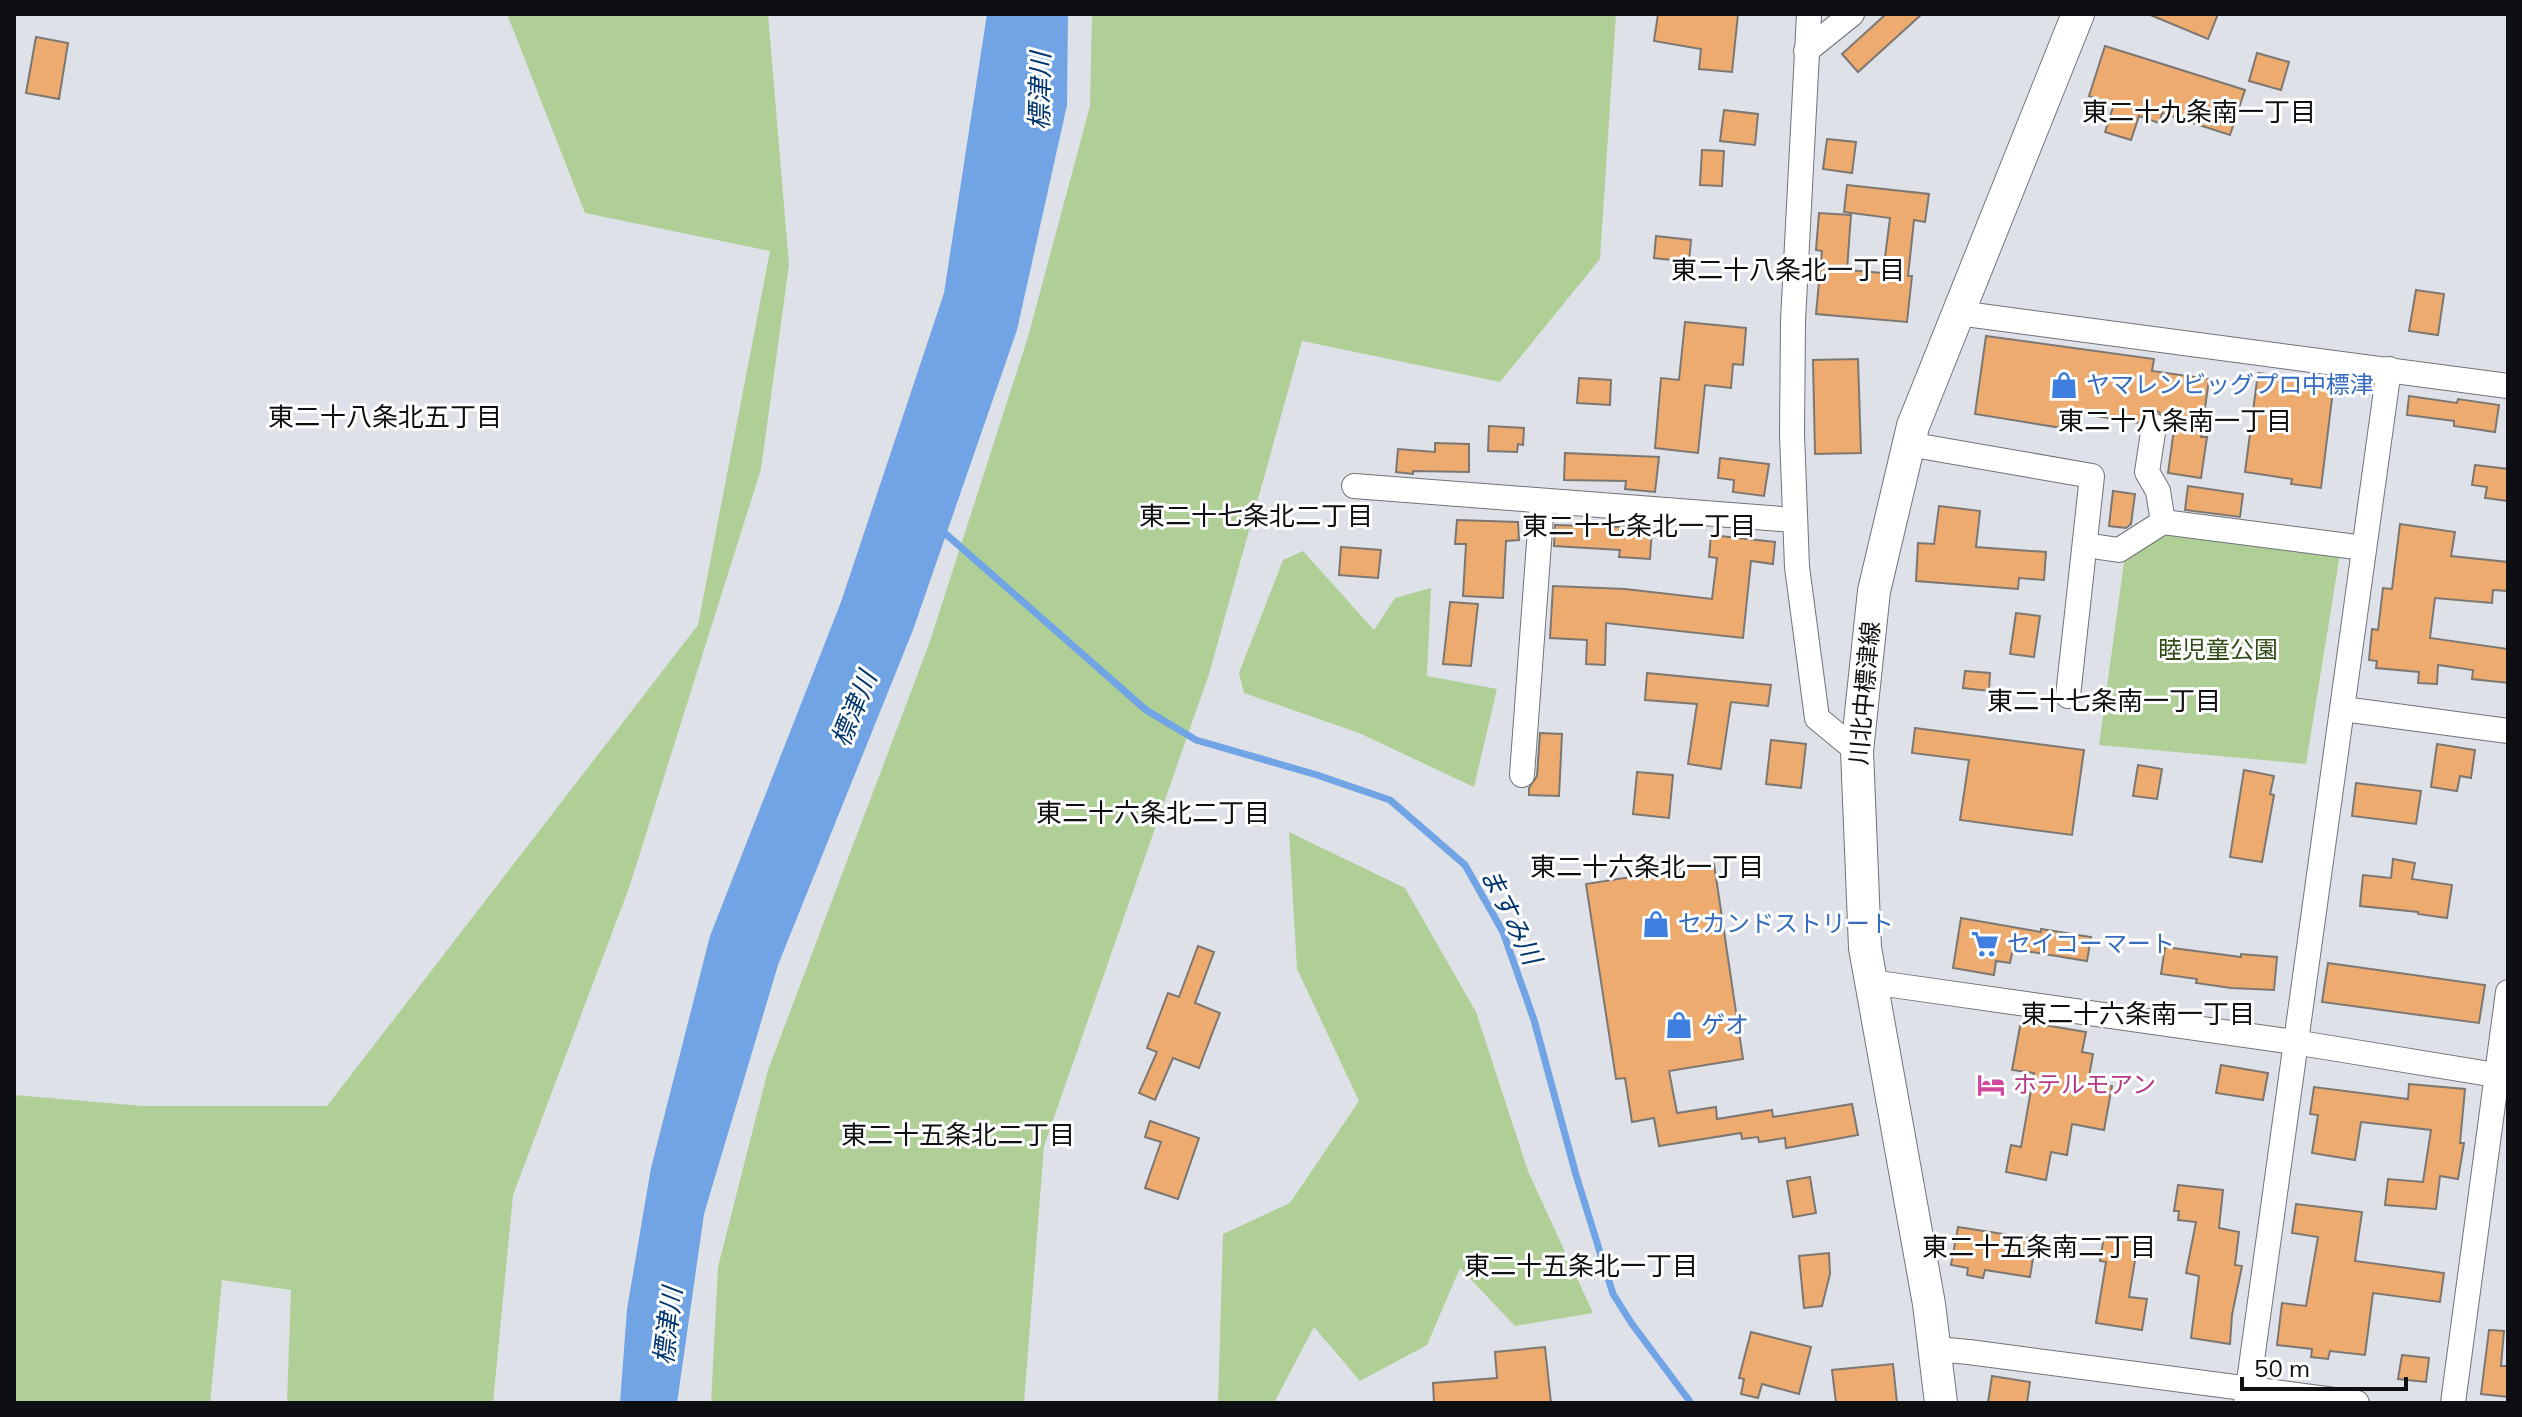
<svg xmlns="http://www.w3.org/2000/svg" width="2522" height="1417" font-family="Mulish,'Noto Sans JP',sans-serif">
  <rect width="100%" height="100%" fill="#dfe1e9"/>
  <g fill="#afcf97">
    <path d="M507 14H768L789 265 761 469 629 888 513 1195 493 1403H287L291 1290 222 1280 210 1403H14V1095L143 1106H327L698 625 770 251 585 213Z"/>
    <path d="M1092 14H1616L1600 259 1500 382 1302 341 1209 674 1044 1146 1024 1403H711L718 1267 768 1070 929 644 1028 337 1090 106Z"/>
    <path d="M2163 533 2340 554 2306 764 2099 745 2125 555Z"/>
    <path d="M1303 551 1374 630 1395 598 1431 588 1427 676 1497 689 1474 787 1359 733 1244 693 1239 673 1283 560Z"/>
    <path d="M1289 832 1405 888 1476 1012 1528 1171 1593 1313 1515 1326 1460 1268 1427 1345 1360 1381 1314 1327 1274 1403H1218L1223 1234 1290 1203 1359 1101 1297 969Z"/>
  </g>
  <path fill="#71a4e4" d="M987 14H1068L1067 105 1017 330 913 630 778 965 704 1214 677 1403H620L627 1309 651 1168 710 936 841 602 944 293Z"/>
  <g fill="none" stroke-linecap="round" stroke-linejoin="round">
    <path stroke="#71a4e4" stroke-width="7" d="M939 528 1146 710 1196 740 1317 775 1390 800 1465 865 1503 932 1534 1020 1576 1175 1613 1294 1632 1324 1691 1403"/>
  </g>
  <g fill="#eeab70" stroke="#7d7772" stroke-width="2">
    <path d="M1658 14H1738L1732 72 1699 69 1701 49 1654 41Z"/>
    <path d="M1886 14H1922L1858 72 1842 54Z"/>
    <path d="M2148 14H2218L2208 39Z"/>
    <path d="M36 37 68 43 59 99 26 93Z"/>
    <path d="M2105 46 2245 90 2230 135 2162 113 2159 123 2139 116 2131 140 2105 132 2114 104 2089 96Z"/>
    <path d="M2257 53 2289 62 2281 90 2249 81Z"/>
    <path d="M1724 110 1758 114 1755 145 1720 141Z"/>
    <path d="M1827 139 1856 142 1852 173 1823 169Z"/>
    <path d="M1702 150 1724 151 1722 186 1700 185Z"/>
    <path d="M1847 185 1929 194 1925 222 1914 220 1908 276H1912L1907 322 1816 314 1822 251 1816 250 1819 213 1851 215 1847 270 1883 273 1890 218 1844 212Z"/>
    <path d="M1656 236 1691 240 1689 262 1654 258Z"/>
    <path d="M2416 290 2444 294 2438 335 2409 331Z"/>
    <path d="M1685 322 1746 328 1743 365 1733 364 1731 388 1705 385 1698 453 1655 448 1661 378 1679 380Z"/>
    <path d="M1986 336 2154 359 2152 371 2209 379 2201 437H2207L2201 478 2168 473 2174 429 2169 428 2168 420 2157 411 2148 412 2139 423 2065 411 2062 428 1975 414Z"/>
    <path d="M1858 359 1861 453 1815 454 1813 360Z"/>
    <path d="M2258 373 2334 382 2321 488 2291 484 2292 479 2245 472Z"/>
    <path d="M1579 378 1611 380 1610 405 1577 403Z"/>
    <path d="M2409 396 2457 403 2458 399 2499 405 2495 432 2454 426V421L2407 415Z"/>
    <path d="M1489 426 1524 428 1523 445 1518 444 1517 452 1488 451Z"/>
    <path d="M1435 443 1469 444V472L1413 471V474L1396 472 1398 449 1435 452Z"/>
    <path d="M1565 453 1659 457 1655 492 1625 489 1626 481 1564 480Z"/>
    <path d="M1720 458 1769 464 1764 496 1733 492 1734 480 1718 478Z"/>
    <path d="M2475 465 2508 469V501L2485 498 2487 487 2472 485Z"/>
    <path d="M2188 486 2243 494 2240 517 2185 510Z"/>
    <path d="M2113 491 2135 494 2131 524 2126 528 2109 526Z"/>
    <path d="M1939 506 1980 511 1976 547 2046 552 2044 580 2019 578 2018 589 1916 581 1918 543 1934 544Z"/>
    <path d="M1457 520 1518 522 1519 540 1506 541 1503 598 1463 596 1466 544H1455Z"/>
    <path d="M2400 524 2455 532 2451 556 2508 562V591L2493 590 2492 603 2435 598 2430 638 2508 649V683L2472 679 2473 670 2438 665 2437 684 2418 683 2419 672 2376 668 2377 661 2369 660 2372 629 2378 630 2383 588 2392 589Z"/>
    <path d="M1555 525 1652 528 1650 559 1619 557 1620 550 1554 546Z"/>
    <path d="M1711 535 1775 542 1773 564 1751 561 1743 638 1606 623 1605 665 1586 664 1587 640 1550 638 1553 586 1625 589 1712 599 1717 558 1709 557Z"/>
    <path d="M1341 547 1381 550 1378 578 1339 575Z"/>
    <path d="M1450 602 1478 604 1471 666 1443 664Z"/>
    <path d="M2016 613 2040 616 2034 657 2010 654Z"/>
    <path d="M1965 671 1990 673 1989 691 1963 688Z"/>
    <path d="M1647 673 1771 685 1768 706 1731 702 1721 769 1688 764 1697 704 1645 700Z"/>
    <path d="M1915 728 2084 750 2072 835 1960 820 1969 760 1912 753Z"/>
    <path d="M1540 733 1562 734 1559 796 1529 795V788L1537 776Z"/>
    <path d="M1771 740 1806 744 1801 788 1766 784Z"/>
    <path d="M2437 744 2475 750 2471 778 2460 776 2457 791 2431 787Z"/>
    <path d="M2138 765 2162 769 2157 799 2133 796Z"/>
    <path d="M2244 770 2274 776 2270 794 2274 795 2262 862 2230 857Z"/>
    <path d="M1637 772 1673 775 1669 818 1633 814Z"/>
    <path d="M2356 783 2421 791 2416 824 2352 816Z"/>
    <path d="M2393 859 2415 863 2412 879 2452 885 2447 918 2418 914V912L2360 906 2363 875 2391 878Z"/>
    <path d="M1714 864 1743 1059 1669 1071 1677 1113 1716 1107 1717 1119 1772 1110 1773 1117 1852 1104 1858 1135 1786 1148 1785 1138 1759 1142 1758 1137 1742 1139 1741 1133 1659 1146 1654 1118 1632 1122 1625 1078 1616 1079 1586 884Z"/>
    <path d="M1961 918 2041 932V929L2091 937 2087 961 2013 949 2010 963 1996 961 1994 975 1953 968Z"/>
    <path d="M1198 946 1214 952 1195 1003 1220 1013 1199 1068 1173 1058 1155 1100 1139 1093 1157 1052 1147 1048 1168 993 1179 997Z"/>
    <path d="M2165 947 2241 957V954L2277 957 2274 990 2231 988 2196 983 2197 979 2161 974Z"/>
    <path d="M2328 963 2485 985 2479 1023 2322 1002Z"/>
    <path d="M2021 1021 2086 1032 2082 1052 2093 1054 2088 1082 2112 1086 2104 1130 2072 1124 2067 1155 2051 1152 2046 1180 2006 1172 2011 1145 2021 1147 2034 1073 2012 1070Z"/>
    <path d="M2221 1065 2268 1073 2263 1100 2216 1093Z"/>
    <path d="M2409 1084 2465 1089 2460 1143H2464L2458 1179 2440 1176 2436 1209 2385 1205 2388 1179 2423 1182 2431 1130 2361 1122 2355 1160 2312 1153 2318 1115 2310 1114 2314 1087 2408 1099Z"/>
    <path d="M1150 1121 1199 1138 1178 1199 1145 1188 1161 1142 1145 1137Z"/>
    <path d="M1810 1177 1816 1213 1793 1217 1787 1181Z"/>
    <path d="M2178 1185 2223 1190 2219 1228 2239 1232 2235 1265 2242 1266 2232 1315 2230 1344 2191 1338 2199 1276 2186 1273 2196 1222 2178 1220 2179 1211H2174Z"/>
    <path d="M2296 1204 2362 1212 2355 1261 2444 1273 2440 1302 2373 1293 2365 1355 2330 1351 2328 1359 2311 1357 2312 1349 2277 1345 2282 1303 2306 1306 2318 1237 2292 1233Z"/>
    <path d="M1958 1227 2036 1239 2030 1277 1985 1270 1983 1278 1967 1275 1968 1268 1951 1265Z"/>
    <path d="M2104 1236 2138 1242 2129 1297 2147 1299 2142 1330 2096 1323 2106 1262 2100 1261Z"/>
    <path d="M1829 1253 1830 1274 1822 1306 1804 1308 1799 1256Z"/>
    <path d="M2489 1330 2504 1331 2501 1366H2508V1397L2481 1394Z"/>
    <path d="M1751 1332 1811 1347 1799 1394 1762 1384 1758 1398 1741 1394 1744 1379 1739 1378Z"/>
    <path d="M1545 1347 1551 1403H1434L1433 1383 1497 1378 1495 1352Z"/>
    <path d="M2402 1355 2429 1358 2426 1382 2398 1379Z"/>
    <path d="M1893 1364 1897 1403H1836L1832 1370Z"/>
    <path d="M1992 1376 2030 1382 2027 1403H1988Z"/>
  </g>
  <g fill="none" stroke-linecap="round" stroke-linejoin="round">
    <g stroke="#707379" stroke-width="26">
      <g id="minor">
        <path d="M1809 14 1793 321 1792 434 1797 567 1817 718 1857 751"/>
        <path d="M1806 51 1852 14"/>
        <path d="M1958 313 2508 386"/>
        <path d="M2154 426 2147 472 2158 491 2163 522"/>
        <path d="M1908 444 2092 476 2068 696"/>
        <path d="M1354 486 1795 520"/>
        <path d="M2085 545 2119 550 2163 522 2364 548"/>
        <path d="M2343 709 2508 731"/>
        <path d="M1522 775 1542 502"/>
        <path d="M1871 982 2294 1042 2508 1077"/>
        <path d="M1935 1349 1969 1352 2357 1403"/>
        <path d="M2246 1403 2389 369"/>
        <path d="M2453 1403 2508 992"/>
      </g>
    </g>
    <g stroke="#707379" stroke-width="34">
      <path id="major" d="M1941 1403 1929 1304 1865 948 1857 751 1874 591 1913 426 2078 14"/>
    </g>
    <use href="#minor" stroke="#fff" stroke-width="24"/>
    <use href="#major" stroke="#fff" stroke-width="32"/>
  </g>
  <defs>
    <g id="shop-bare" transform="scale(2.16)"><path d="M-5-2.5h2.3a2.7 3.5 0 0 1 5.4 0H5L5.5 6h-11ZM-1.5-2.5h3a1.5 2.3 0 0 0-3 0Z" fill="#3f7fe0" stroke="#fff" stroke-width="2.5" paint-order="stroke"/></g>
    <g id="supermarket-bare" transform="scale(2.16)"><path d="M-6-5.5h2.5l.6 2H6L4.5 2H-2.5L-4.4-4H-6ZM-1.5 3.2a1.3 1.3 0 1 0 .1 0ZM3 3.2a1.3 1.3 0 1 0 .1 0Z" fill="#3f7fe0" stroke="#fff" stroke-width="2.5" paint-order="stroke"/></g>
    <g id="hotel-bare" transform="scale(2.16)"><path d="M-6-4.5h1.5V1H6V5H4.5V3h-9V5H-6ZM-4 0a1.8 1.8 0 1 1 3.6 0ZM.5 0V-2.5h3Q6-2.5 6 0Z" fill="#d1479c" stroke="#fff" stroke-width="2.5" paint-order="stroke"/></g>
  </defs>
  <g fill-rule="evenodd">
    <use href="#shop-bare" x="2064" y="385"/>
    <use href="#shop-bare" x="1656" y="924"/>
    <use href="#supermarket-bare" x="1985" y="944"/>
    <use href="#shop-bare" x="1679" y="1025"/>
    <use href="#hotel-bare" x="1991" y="1085"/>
  </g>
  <g text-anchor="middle" stroke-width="6" stroke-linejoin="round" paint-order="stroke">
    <g font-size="24" fill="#366cbe" stroke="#fff" text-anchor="start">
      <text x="2086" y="393">ヤマレンビッグプロ中標津</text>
      <text x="1678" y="932">セカンドストリート</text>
      <text x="2007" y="952">セイコーマート</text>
      <text x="1701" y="1033">ゲオ</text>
    </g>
    <g font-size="24" fill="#324c19" stroke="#fff">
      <text x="2218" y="658">睦児童公園</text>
    </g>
    <g font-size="24" fill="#0e0f12" stroke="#fff">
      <text transform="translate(1865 693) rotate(-85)" y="8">川北中標津線</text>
    </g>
    <g font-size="24" fill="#b23c85" stroke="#fff" text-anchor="start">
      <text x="2013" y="1093">ホテルモアン</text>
    </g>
    <g font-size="26" font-style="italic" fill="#00366e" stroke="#fff">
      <text transform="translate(1040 91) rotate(-89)" y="9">標津川</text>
      <text transform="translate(854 709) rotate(-68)" y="9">標津川</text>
      <text transform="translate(1511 916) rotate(64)" y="9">ますみ川</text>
      <text transform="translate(668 1326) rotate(-83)" y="9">標津川</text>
    </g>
    <g font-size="26" fill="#0e0f12" stroke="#fff">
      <text x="2199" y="121">東二十九条南一丁目</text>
      <text x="1788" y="279">東二十八条北一丁目</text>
      <text x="385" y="426">東二十八条北五丁目</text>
      <text x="2175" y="430">東二十八条南一丁目</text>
      <text x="1256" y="525">東二十七条北二丁目</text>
      <text x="1639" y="535">東二十七条北一丁目</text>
      <text x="2104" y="710">東二十七条南一丁目</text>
      <text x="1153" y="822">東二十六条北二丁目</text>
      <text x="1647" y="876">東二十六条北一丁目</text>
      <text x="2138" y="1023">東二十六条南一丁目</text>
      <text x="958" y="1144">東二十五条北二丁目</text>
      <text x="2039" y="1256">東二十五条南二丁目</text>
      <text x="1581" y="1275">東二十五条北一丁目</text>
    </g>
  </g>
  <rect width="2522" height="1417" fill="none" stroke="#0e0f12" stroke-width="32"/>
  <path d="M2242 1377v12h164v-12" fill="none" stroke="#0e0f12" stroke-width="4"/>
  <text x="2254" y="1377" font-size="24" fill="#0e0f12" stroke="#ffffff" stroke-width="6" paint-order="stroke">50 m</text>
</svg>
